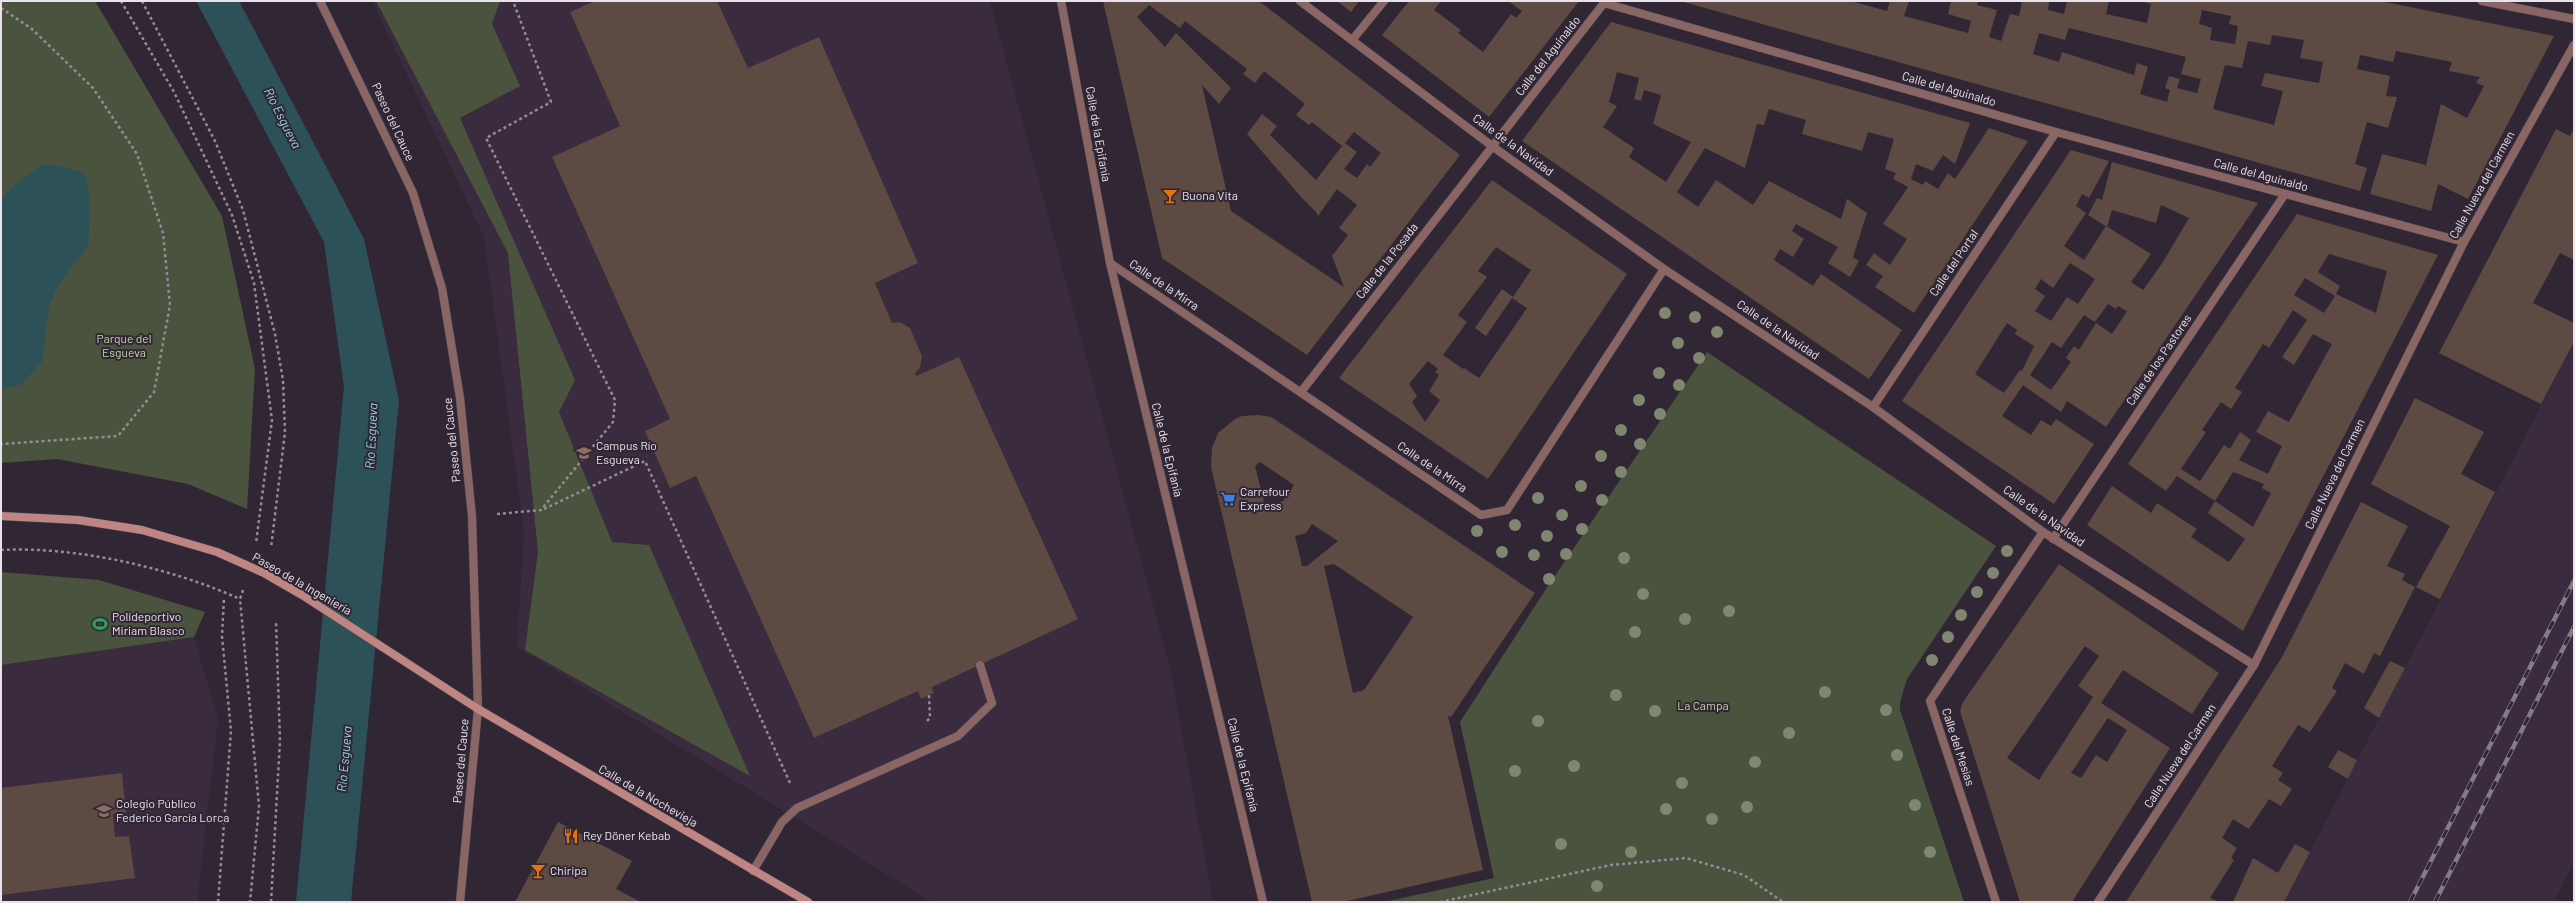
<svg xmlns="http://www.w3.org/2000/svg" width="2575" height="903" font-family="Barlow,sans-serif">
  <rect width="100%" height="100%" fill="#312734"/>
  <g fill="#3a2b3e">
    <path d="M372 1H595L570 13 620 126 552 158 670 419 645 431 670 487 696 476 814 738 918 691 921 698 929 695 934 693 932 687 1078 618 959 357 916 376 915 373 920 368 922 356 910 328 900 322 892 323 875 283 918 263 819 38 748 68 717 1H990L1170 668 1213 902H932L517 647 524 529 484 237Z"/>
    <path d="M2574 342V862L2554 902H2284Z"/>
    <path d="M194 637 218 720 197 902H1V665Z"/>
  </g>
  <g fill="#4a533e">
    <path d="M1 1H95L222 216 255 369 247 509 188 484 57 459 1 463Z"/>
    <path d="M376 1H500L492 24 520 86 460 118 575 380 559 412 612 542 649 545 750 776 525 650 538 552 508 253Z"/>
    <path d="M1707 352 1996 546 1907 679 1900 702V710L1964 902H1384L1494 878 1460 722 1546 589Z"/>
    <path d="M1 572 99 580 205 612 194 637 1 665Z"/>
  </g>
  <g fill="#2c5158">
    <path d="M196 1H239L364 239 399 400 351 902H296L344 387 324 242Z"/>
    <path d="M41 165 61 166 85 174 90 204 88 245 58 285 49 305 42 361 22 384 1 390V200L15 185Z"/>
  </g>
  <g fill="#5c4a43" fill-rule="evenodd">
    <path d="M595 1H717L748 68 819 37 918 263 875 283 892 323 900 322 910 328 922 356 920 368 915 373 916 376 959 357 1078 619 932 687 934 693 921 699 918 691 814 738 696 476 670 488 645 431 670 419 552 157 620 126 570 12Z"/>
    <path d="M1103 1H1259L1460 155 1307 355 1162 258ZM1149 5 1180 28 1185 21 1247 69 1243 74 1255 83 1264 71 1305 104 1296 115 1309 125 1312 122 1342 146 1316 180 1270 135 1277 126 1262 114 1247 134 1302 198 1316 212 1318 216 1337 189 1357 205 1339 228 1348 235 1332 256 1344 287 1231 211 1202 85 1219 104 1231 88 1176 33 1165 47 1137 17ZM1354 132 1381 153 1370 167 1367 164 1357 178 1344 169 1357 152 1345 143Z"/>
    <path d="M1337 1H1359L1351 12Z"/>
    <path d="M1409 1H1441L1434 10 1461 30 1458 33 1483 52 1511 14 1516 18 1522 11 1508 1H1579L1489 117 1382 35Z"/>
    <path d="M1680 1H1851L1887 11 1890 1H1909L1904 16 1968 33 1971 21 1948 14 1951 1H1978L1977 5 1997 10 1989 37 2001 41 2010 14 2019 16 2022 1H2049L2048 10 2064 14 2067 1H2109L2106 14 2147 23 2151 4 2140 1H2380L2554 36 2468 199 2438 184 2431 211 2370 194 2382 154 2426 165 2441 104 2467 118 2484 86 2476 83 2480 77 2449 71 2452 62 2396 51 2393 62 2360 55 2357 69 2390 76 2386 96 2397 97 2388 128 2367 122 2355 164 2367 168 2360 191ZM2202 10 2231 16 2229 24 2238 26 2235 44 2210 40 2212 28 2199 24ZM2069 28 2186 57 2181 74 2201 79 2197 93 2177 88 2180 79 2169 76 2165 88 2170 90 2167 102 2140 94 2148 67 2137 63 2134 75 2062 52 2059 62 2033 54 2039 33 2065 40ZM2272 35 2304 40 2300 58 2323 62 2319 83 2265 73 2261 86 2283 91 2274 125 2213 109 2225 65 2242 68 2248 41 2270 45Z"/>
    <path d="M1611 22 1970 123 1955 164 1943 155 1933 171 1916 164 1911 179 1923 185 1925 181 1938 189 1948 173 1955 179 1989 128 2028 141 1914 313 1875 287 1883 276 1866 265 1874 253 1890 265 1907 239 1883 224 1908 187 1893 179 1896 173 1885 169 1894 139 1868 132 1862 151 1802 134 1806 120 1769 109 1764 125 1757 124 1745 168 1705 148 1677 192 1698 207 1716 180 1753 205 1769 181 1841 219 1847 199 1867 213 1853 257 1859 261 1850 277 1828 263 1838 247 1796 224 1792 231 1804 239 1793 257 1780 249 1774 260 1813 286 1821 274 1902 330 1869 379 1522 141ZM1617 72 1639 78 1634 99 1641 101 1644 90 1661 95 1653 124 1691 142 1666 182 1629 157 1634 148 1603 127 1617 106 1609 102Z"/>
    <path d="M2574 128V260L2560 253 2533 303 2574 323V342L2541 404 2439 353 2556 129 2570 136Z"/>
    <path d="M2071 150 2109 161 2089 198 2082 194 2076 206 2086 213 2064 246 2084 260 2106 226 2151 254 2131 282 2143 290 2163 262 2189 218 2161 205 2156 223 2112 210 2107 227 2088 215 2097 198 2102 200 2112 162 2258 203 2106 427 2067 401 2061 412 2023 385 2002 416 2031 435 2041 420 2051 426 2056 419 2094 444 2054 504 1902 401ZM2070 263 2095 279 2078 304 2067 297 2051 321 2035 311 2045 296 2035 289 2041 279 2053 288ZM2108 304 2116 309 2118 306 2127 311 2112 334 2096 323 2079 350 2074 346 2066 358 2071 362 2051 390 2030 375 2052 342 2061 348 2084 315 2095 322ZM2007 323 2017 330 2015 334 2034 346 2022 371 2020 370 2004 393 1975 374Z"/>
    <path d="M1492 180 1627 274 1488 479 1339 378ZM1496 247 1531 270 1513 297 1502 289 1475 328 1486 336 1512 298 1527 308 1479 378 1464 368 1463 369 1443 355 1467 322 1458 315 1487 277 1478 271ZM1428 361 1438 369 1435 372 1439 375 1429 391 1440 400 1425 422 1412 402 1417 396 1409 384Z"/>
    <path d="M2297 214 2438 255 2243 631 2087 525 2112 486 2151 513 2157 503 2197 529 2191 537 2229 562 2245 539 2208 513 2215 501 2253 527 2271 493 2262 488 2264 484 2233 472 2215 501 2177 476 2166 491 2128 464ZM2329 254 2387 271 2376 313 2336 294 2340 286 2318 272ZM2305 278 2335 296 2324 313 2294 295ZM2293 310 2307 320 2282 357 2294 365 2313 334 2332 344 2289 422 2268 411 2256 432 2282 446 2268 474 2239 460 2251 440 2240 432 2230 449 2224 445 2200 481 2181 469 2206 432 2202 430 2221 402 2231 409 2242 392 2235 388 2263 344 2269 348Z"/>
    <path d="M2415 398 2484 432 2461 474 2495 492 2440 599 2416 587 2450 526 2371 484Z"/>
    <path d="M1259 415 1271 417 1291 430 1535 593 1451 717 1448 716 1483 870 1343 902H1312L1211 467 1212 448 1218 433 1235 419 1242 416ZM1260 462 1294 485 1283 501 1265 506 1255 466ZM1312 524 1338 541 1307 566H1302L1295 536 1306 533ZM1334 564 1413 617 1364 690 1353 693 1324 566Z"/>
    <path d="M2361 502 2408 526 2387 566 2405 574 2402 580 2415 587 2380 656 2374 653 2364 674 2345 663 2332 688 2337 691 2310 732 2298 725 2272 766 2283 773 2278 780 2292 789 2281 806 2269 799 2249 829 2233 819 2222 838 2237 848 2231 858 2234 860 2210 898 2219 902H2126L2282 657Z"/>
    <path d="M2059 564 2219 673 2192 714 2123 670 2101 703 2170 748 2072 902H2020L1960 711 1963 702ZM2085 646 2099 656 2078 686 2093 697 2039 780 2007 758ZM2108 718 2127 730 2107 762 2096 755 2081 778 2071 773Z"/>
    <path d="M2390 661 2405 668 2379 718 2364 708Z"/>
    <path d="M2338 750 2357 760 2348 779 2328 767Z"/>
    <path d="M122 773 126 813 113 814 115 837 129 836 135 878 1 895V788Z"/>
    <path d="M558 822 632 861 616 889 641 902H515Z"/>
    <path d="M2295 844 2310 852 2284 902H2233L2253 858 2278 873Z"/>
  </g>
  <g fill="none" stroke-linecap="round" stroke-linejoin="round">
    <g stroke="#4e4551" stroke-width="9">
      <path id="service" d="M753 871 782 822 797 808 958 736 992 703 980 665"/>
    </g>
    <g stroke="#4e4551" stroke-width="9">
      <g id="minor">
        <path d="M320 1 413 193 442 288 460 398 472 516 478 709 460 902"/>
        <path d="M1061 1 1110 263 1263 902"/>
        <path d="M1300 1 1492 146 1664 269 1873 407 2043 532 2254 665"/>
        <path d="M2482 1 2574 19"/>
        <path d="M1353 39 1384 1"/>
        <path d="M1110 263 1481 515 1507 510 1664 269"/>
        <path d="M1301 392 1604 3 2056 132 2464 242"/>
        <path d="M1873 407 2056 132"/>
        <path d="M2053 539 2285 194"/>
        <path d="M1996 902 1930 701 2043 532"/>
        <path d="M2098 902 2254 665 2464 242 2574 45"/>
      </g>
    </g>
    <g stroke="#4e4551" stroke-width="9">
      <path id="secondary" d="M1 516 78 520 142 530 217 552 264 573 302 595 478 709 808 902"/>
    </g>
    <g stroke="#948b96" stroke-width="2.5" stroke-dasharray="3 3" stroke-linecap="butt">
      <path d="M121 1 174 92 232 215 254 283 272 420 256 543"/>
      <path d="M142 1 215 141 243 210 275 334 283 380 285 432 271 548"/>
      <path d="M1 8 32 29 93 88 137 154 163 233 170 305 154 392 118 436 1 444"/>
      <path d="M544 509 645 461 790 783"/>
      <path d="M497 514 541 510 613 422 615 400 486 138 551 102 513 1"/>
      <path d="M1 550C76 546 171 568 240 599"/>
      <path d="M243 590 240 599 259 806 250 902"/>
      <path d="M927 721 930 718 929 695"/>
      <path d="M218 902 231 731 222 636 224 598"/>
      <path d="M271 902 280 740 276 621"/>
      <path d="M1440 902 1611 865 1686 858 1744 875 1783 902"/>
    </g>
    <use href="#service" stroke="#896563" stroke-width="8"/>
    <use href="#minor" stroke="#896563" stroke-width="8"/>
    <use href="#secondary" stroke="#be8582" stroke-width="8"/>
    <g stroke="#847c87" stroke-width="4.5">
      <g id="rail">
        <path d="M2410 902 2574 581"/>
        <path d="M2435 902 2574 627"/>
      </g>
    </g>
    <use href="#rail" stroke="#312734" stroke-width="3" stroke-dasharray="9" stroke-linecap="butt"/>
  </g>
  <g fill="#808770">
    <circle cx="1665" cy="313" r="6"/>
    <circle cx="1695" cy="317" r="6"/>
    <circle cx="1717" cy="332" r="6"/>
    <circle cx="1678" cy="343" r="6"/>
    <circle cx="1699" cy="358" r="6"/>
    <circle cx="1659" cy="373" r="6"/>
    <circle cx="1679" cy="385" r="6"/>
    <circle cx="1639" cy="400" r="6"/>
    <circle cx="1660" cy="414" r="6"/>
    <circle cx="1621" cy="430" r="6"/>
    <circle cx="1640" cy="444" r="6"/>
    <circle cx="1601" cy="456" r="6"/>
    <circle cx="1621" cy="472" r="6"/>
    <circle cx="1581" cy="486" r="6"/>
    <circle cx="1538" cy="498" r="6"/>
    <circle cx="1602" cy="500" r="6"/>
    <circle cx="1562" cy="515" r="6"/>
    <circle cx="1515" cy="525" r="6"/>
    <circle cx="1582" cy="529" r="6"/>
    <circle cx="1477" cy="531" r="6"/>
    <circle cx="1547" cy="536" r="6"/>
    <circle cx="2007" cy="551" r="6"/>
    <circle cx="1502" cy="552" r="6"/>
    <circle cx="1566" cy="554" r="6"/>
    <circle cx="1534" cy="555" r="6"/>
    <circle cx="1624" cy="558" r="6"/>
    <circle cx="1993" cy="573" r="6"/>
    <circle cx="1549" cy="579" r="6"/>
    <circle cx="1977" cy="592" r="6"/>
    <circle cx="1643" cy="594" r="6"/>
    <circle cx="1729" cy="611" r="6"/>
    <circle cx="1961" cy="615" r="6"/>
    <circle cx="1685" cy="619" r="6"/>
    <circle cx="1635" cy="632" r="6"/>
    <circle cx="1948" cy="637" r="6"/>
    <circle cx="1932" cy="660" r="6"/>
    <circle cx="1825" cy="692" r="6"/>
    <circle cx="1616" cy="695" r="6"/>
    <circle cx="1886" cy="710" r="6"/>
    <circle cx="1655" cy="711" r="6"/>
    <circle cx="1538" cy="721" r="6"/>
    <circle cx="1789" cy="733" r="6"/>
    <circle cx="1897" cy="755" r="6"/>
    <circle cx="1755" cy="762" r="6"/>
    <circle cx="1574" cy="766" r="6"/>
    <circle cx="1515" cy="771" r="6"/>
    <circle cx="1682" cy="783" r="6"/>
    <circle cx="1915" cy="805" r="6"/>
    <circle cx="1747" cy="807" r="6"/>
    <circle cx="1666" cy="809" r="6"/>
    <circle cx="1712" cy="819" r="6"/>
    <circle cx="1561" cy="844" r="6"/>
    <circle cx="1631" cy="852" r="6"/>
    <circle cx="1930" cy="852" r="6"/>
    <circle cx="1597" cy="886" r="6"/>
  </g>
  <defs>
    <g id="bar-bare" transform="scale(1.2)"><path d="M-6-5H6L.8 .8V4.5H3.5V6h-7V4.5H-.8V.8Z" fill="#e8710a" stroke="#312734" stroke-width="2.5" paint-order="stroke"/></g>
    <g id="university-bare" transform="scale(1.2)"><path d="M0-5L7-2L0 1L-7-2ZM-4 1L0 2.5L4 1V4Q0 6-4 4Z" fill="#8d6e63" stroke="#312734" stroke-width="2.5" paint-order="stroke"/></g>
    <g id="supermarket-bare" transform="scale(1.2)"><path d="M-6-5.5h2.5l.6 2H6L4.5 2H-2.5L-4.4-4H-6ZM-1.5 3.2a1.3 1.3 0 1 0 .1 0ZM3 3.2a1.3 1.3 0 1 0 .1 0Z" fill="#3f7fe0" stroke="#312734" stroke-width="2.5" paint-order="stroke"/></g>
    <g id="stadium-bare" transform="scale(1.2)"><path d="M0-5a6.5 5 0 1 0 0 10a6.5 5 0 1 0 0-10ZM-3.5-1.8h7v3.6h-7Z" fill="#2e9e5b" stroke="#312734" stroke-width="2.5" paint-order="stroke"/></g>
    <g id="school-bare" transform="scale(1.2)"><path d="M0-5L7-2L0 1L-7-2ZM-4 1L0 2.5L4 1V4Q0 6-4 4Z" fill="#8d6e63" stroke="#312734" stroke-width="2.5" paint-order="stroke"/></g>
    <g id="restaurant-bare" transform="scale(1.2)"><path d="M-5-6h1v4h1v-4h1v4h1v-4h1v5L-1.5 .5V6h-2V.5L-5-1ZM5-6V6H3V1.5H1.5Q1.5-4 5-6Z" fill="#e8710a" stroke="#312734" stroke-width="2.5" paint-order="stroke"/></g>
  </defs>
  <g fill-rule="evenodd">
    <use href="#bar-bare" x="1170" y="196"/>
    <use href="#university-bare" x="584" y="453"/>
    <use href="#supermarket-bare" x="1228" y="499"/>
    <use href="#stadium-bare" x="100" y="624"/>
    <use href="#school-bare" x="104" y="811"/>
    <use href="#restaurant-bare" x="571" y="836"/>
    <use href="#bar-bare" x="538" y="871"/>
  </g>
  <g text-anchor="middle" stroke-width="4" stroke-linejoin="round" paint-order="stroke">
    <g font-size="12" fill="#e9e2eb" stroke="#312734">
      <text transform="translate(1548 56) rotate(-52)" y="4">Calle del Aguinaldo</text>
      <text transform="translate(1949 89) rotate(16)" y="4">Calle del Aguinaldo</text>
      <text transform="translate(393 122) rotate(65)" y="4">Paseo del Cauce</text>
      <text transform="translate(1098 134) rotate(80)" y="4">Calle de la Epifanía</text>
      <text transform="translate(1513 145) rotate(36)" y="4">Calle de la Navidad</text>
      <text transform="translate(2261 175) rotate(15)" y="4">Calle del Aguinaldo</text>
      <text transform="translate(2482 185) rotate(-61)" y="4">Calle Nueva del Carmen</text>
      <text transform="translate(1387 261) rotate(-52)" y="4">Calle de la Posada</text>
      <text transform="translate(1954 263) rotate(-56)" y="4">Calle del Portal</text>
      <text transform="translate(1164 285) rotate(34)" y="4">Calle de la Mirra</text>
      <text transform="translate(1778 330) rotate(34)" y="4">Calle de la Navidad</text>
      <text transform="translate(2159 360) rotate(-56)" y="4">Calle de los Pastores</text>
      <text transform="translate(452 440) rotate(-96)" y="4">Paseo del Cauce</text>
      <text transform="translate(1167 450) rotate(76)" y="4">Calle de la Epifanía</text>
      <text transform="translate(1432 467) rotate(34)" y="4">Calle de la Mirra</text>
      <text transform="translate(2335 474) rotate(-64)" y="4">Calle Nueva del Carmen</text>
      <text transform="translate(2044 516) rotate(35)" y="4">Calle de la Navidad</text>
      <text transform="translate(302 584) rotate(30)" y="4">Paseo de la Ingeniería</text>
      <text transform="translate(1958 747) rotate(72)" y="4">Calle del Mesías</text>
      <text transform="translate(2180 756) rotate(-57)" y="4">Calle Nueva del Carmen</text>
      <text transform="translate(461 761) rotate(-85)" y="4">Paseo del Cauce</text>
      <text transform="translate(1243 765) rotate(76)" y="4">Calle de la Epifanía</text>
      <text transform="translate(648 796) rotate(30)" y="4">Calle de la Nochevieja</text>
    </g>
    <g font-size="12" fill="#e9e2eb" stroke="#312734" text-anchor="start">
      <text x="1182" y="200">Buona Vita</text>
      <text x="596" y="450">Campus Río<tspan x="596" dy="14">Esgueva</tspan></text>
      <text x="1240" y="496">Carrefour<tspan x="1240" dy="14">Express</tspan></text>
      <text x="112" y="621">Polideportivo<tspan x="112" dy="14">Miriam Blasco</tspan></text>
      <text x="116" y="808">Colegio Público<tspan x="116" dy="14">Federico García Lorca</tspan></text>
      <text x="583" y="840">Rey Döner Kebab</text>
      <text x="550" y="875">Chiripa</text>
    </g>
    <g font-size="12" fill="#c0d6a2" stroke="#312734">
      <text x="124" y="343">Parque del<tspan x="124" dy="14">Esgueva</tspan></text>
      <text x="1703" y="710">La Campa</text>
    </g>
    <g font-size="13" font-style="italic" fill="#8fd6e5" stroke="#312734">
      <text transform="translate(283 118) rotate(63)" y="5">Río Esgueva</text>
      <text transform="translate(371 436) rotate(-87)" y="5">Río Esgueva</text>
      <text transform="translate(344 759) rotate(-85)" y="5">Río Esgueva</text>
    </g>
  </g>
  <rect width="2575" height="903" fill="none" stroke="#e9e2eb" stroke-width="4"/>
</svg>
